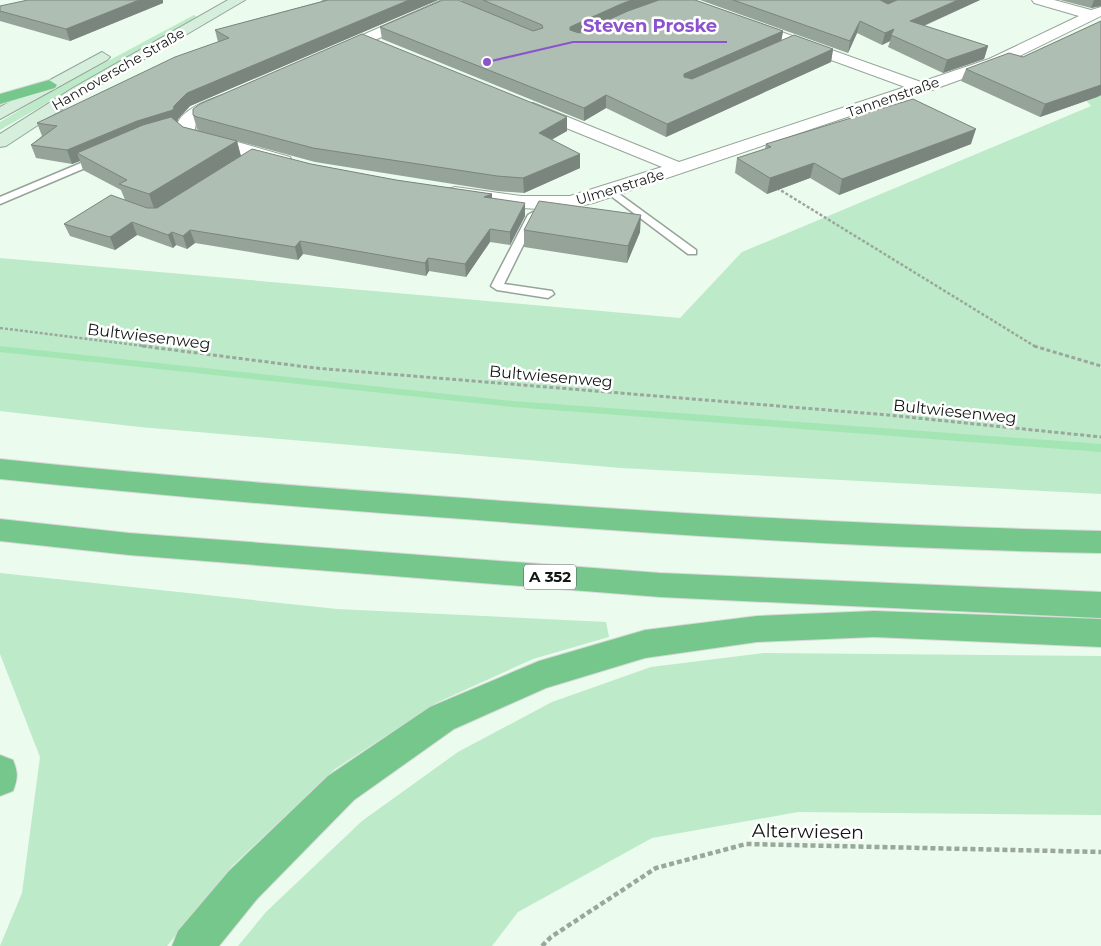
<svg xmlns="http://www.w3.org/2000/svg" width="1101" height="946" font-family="Montserrat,sans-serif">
  <rect width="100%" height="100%" fill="#ebfbee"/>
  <g fill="#bdeac8">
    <path d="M194 15 197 17 192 20 0 130V122L50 92Z"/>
    <path d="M1101 84V494L621 468 140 427 0 411V258L680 318 742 252 1091 106 1075 87Z"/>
    <path d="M0 573 337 609 606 622 609 637 533 659 436 703 335 769 232 866 167 946H0L22 893 40 757 0 654Z"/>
    <path d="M764 653 1101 656V815L798 812 652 838 518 912 492 946H238L266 912 362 821 458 752 552 702 651 667Z"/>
  </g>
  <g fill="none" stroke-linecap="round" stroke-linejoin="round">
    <path fill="#a4e5b4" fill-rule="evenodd" d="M0 346 513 401 1101 444V452L513 407 0 352Z"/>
    <g stroke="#95a498" stroke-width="3">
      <g id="service">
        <path d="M100 155 104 156V160L0 204V197Z"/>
        <path d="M611 188 696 250V254H688L607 193 606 191Z"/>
        <path d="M533 212 538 215 504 284 552 291 554 294 548 298 497 290 491 286 528 215Z"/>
      </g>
    </g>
    <g stroke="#95a498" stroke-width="2">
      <g id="minor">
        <path d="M442 0H461L459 3 341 55 336 57 328 52 331 49Z"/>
        <path d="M1032 0H1054L1091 10 1101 7V16L1001 65 929 91 921 92 593 203C547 215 501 206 455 199L448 197 445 193 448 189 455 187 521 196H570L662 167 527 112 525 108 527 104 533 103 679 162 905 87 741 27 739 24 741 21H751L921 82 989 59 1079 16 1034 3Z"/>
        <path d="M227 94 233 95 235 99 233 103C220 108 195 113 195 130L290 157 292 161 290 165H276L188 141C154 120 209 98 227 94Z"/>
      </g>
    </g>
    <g stroke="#95a498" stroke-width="2">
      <g id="secondary">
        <path d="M228 0H245L85 94 6 146 0 147V134L73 88Z"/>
        <path d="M102 52 110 57 107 60 0 119V107Z"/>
      </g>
    </g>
    <g stroke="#d9dad9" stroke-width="2">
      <g id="motorway">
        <path d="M49 80 57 85 55 88 0 104V94Z"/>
        <path d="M0 459C155 475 309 487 464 498 676 514 888 526 1101 531V553C888 549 676 536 464 519 309 508 154 495 0 479Z"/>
        <path d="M0 519 129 533 660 573 1101 592V618L660 597 129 555 0 541Z"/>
        <path d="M874 611 1101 619V647L874 637 757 642 645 658 546 688 454 729 354 800 257 899 219 946H172L178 931 229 871 328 776 430 707 539 661 645 630 757 616Z"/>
        <path d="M0 755 13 760C18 773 18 778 13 791L0 796Z"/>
      </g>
    </g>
    <g stroke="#9ba79d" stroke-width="2.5" stroke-dasharray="3 2" stroke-linecap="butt">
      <path d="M777 188 1036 347"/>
      <path d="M0 328 152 347"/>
    </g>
    <g stroke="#9ba79d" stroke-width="3" stroke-dasharray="4 2.5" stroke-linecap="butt">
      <path d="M142 346 315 368 888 415 1101 437"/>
      <path d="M1034 346 1101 366"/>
    </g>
    <path stroke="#9ba79d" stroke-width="4.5" stroke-dasharray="5 3" stroke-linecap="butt" d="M542 946 551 937 656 868 746 844 1101 852"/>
    <use href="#service" fill="#fff" fill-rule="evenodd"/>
    <use href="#minor" fill="#fff" fill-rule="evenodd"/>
    <use href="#secondary" fill="#d6eedc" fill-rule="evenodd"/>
    <use href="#motorway" fill="#75c78c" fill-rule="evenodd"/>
  </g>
  <g fill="#96a399">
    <path d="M163 0V3L70 41 0 21V6Z"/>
    <path d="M321 0H438L190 106 178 119 177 122 183 127 201 131 197 129 193 115 567 131 552 139 580 168 524 193 497 191 315 162 237 141 241 156 311 164 396 180 492 194V198L525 216 510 245 490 242 466 277 429 271 426 276 303 254 298 260 195 243 187 249 176 245 173 248 137 235 115 250 70 236 64 224 125 200 121 190 83 170 80 161 72 164 36 158 31 145 42 136 37 123 218 42 215 30 323 1Z"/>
    <path d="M462 0H695L783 31 781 41 833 49 831 62 666 137 606 108 584 121 382 39 380 27 462 1Z"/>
    <path d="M700 0H980L924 26 988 46 984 59 943 73 888 47 890 41 882 45 857 33 848 53Z"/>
    <path d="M1060 0H1101V6L1091 8Z"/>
    <path d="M1101 21V95L1097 97 1040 117 961 81 966 69 1023 57Z"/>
    <path d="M766 144H971L839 195 810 178 767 194 735 173 737 158 765 149Z"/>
    <path d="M524 230 640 232 627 263 524 247Z"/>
  </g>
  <g fill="#7a857d">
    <path d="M139 0H164H163V3L70 41 66 29Z"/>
    <path d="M409 0H438L190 106 178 119 177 123 77 153 80 161 72 164 67 150 174 106 187 93Z"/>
    <path d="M632 0H668L570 39V27L621 4Z"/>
    <path d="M880 0H901L877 11Z"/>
    <path d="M958 0H980L907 33 910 21Z"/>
    <path d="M1094 0H1101V6L1091 8Z"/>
    <path d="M860 21 857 33 848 53 850 41Z"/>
    <path d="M894 29 890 41 882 45 885 33Z"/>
    <path d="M783 31 781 43 682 86 684 74Z"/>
    <path d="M988 46 984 59 943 73 947 60Z"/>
    <path d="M833 49 831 62 666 137 667 124Z"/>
    <path d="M1101 85V95L1097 97 1040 117 1045 104Z"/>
    <path d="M606 95V108L584 121V108Z"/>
    <path d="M567 117V131L539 147V133Z"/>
    <path d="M976 129 971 144 839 195 842 179Z"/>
    <path d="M237 141 241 157 155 211 149 194Z"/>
    <path d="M580 154V168L524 193 523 178Z"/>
    <path d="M814 163 810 178 767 194 770 178Z"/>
    <path d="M492 194V206L484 197Z"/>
    <path d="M525 203V216L510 245V232Z"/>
    <path d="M641 215 640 232 627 263 628 246Z"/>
    <path d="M132 222 137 235 115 250 110 237Z"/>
    <path d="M490 229V242L466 277 465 264Z"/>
    <path d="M190 230 195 243 187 249 183 236Z"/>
    <path d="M172 232 176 245 173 248 168 235Z"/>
    <path d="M300 241 303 254 298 260 295 247Z"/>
    <path d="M428 258 429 271 426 276 425 263Z"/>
  </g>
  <g fill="#afbeb2" stroke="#7a857d">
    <path d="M28 0H139L66 29 0 11V6Z"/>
    <path d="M328 0H409L187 93 174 106 173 110 137 121 67 150 31 145 57 126 37 123 175 57 229 38 215 30Z"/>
    <path d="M443 0H458L533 31 543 28 542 25 483 0H632L621 4 570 27V30L579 33 628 11 659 0H695L783 31 684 74V77L692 79 794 35 833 49 667 124 606 95 584 108 380 27Z"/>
    <path d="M733 0H880L888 4 897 0H958L910 21 988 46 947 60 891 35 894 29 885 33 860 21 850 41Z"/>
    <path d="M1101 21V85L1045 104 966 69 1009 53 1023 57Z"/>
    <path d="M362 34 567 117 539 133 580 154 523 178 497 176 313 148 197 117 193 115V109L200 104Z"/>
    <path d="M913 99 976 129 842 179 814 163 770 178 737 158 771 147 766 144Z"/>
    <path d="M171 117 183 127 237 141 149 194 119 184 127 180 77 153 143 125Z"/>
    <path d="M252 149 311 164 396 180 492 194 484 197 525 203 510 232 490 229 465 264 428 258 425 263 300 241 295 247 190 230 183 236 172 232 168 235 132 222 110 237 64 224 111 195 147 208H157Z"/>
    <path d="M539 201 641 215 628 246 524 230Z"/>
  </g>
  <g text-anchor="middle" stroke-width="5" stroke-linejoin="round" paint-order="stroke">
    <g font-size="14" fill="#121713" stroke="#fff">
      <text transform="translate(118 69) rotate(-30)" y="5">Hannoversche Straße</text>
      <text transform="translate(893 97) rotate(-19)" y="5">Tannenstraße</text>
      <text transform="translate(620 187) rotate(-17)" y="5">Ulmenstraße</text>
    </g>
    <rect fill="#fff" stroke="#595d5a" stroke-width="1" x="524" y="564.5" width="52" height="25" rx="4"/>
    <g font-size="15" font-weight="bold" fill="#121713">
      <text x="550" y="582">A 352</text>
    </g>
    <g font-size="16" fill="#121713" stroke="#fff">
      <text transform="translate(149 336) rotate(7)" y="6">Bultwiesenweg</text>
      <text transform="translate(551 376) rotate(5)" y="6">Bultwiesenweg</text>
      <text transform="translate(955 411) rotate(6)" y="6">Bultwiesenweg</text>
    </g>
    <g font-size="19" fill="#121713" stroke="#fff">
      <text transform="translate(808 831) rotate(1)" y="7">Alterwiesen</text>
    </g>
  </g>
  <path fill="none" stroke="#8b54cc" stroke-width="2" d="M487 62L573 42H727"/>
  <circle fill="#8b54cc" stroke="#fff" stroke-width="2" cx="487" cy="62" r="5"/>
  <g font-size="18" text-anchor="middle" font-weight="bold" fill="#8b54cc" stroke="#fff" stroke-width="5" stroke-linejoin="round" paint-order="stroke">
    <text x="650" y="32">Steven Proske</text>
  </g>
</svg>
